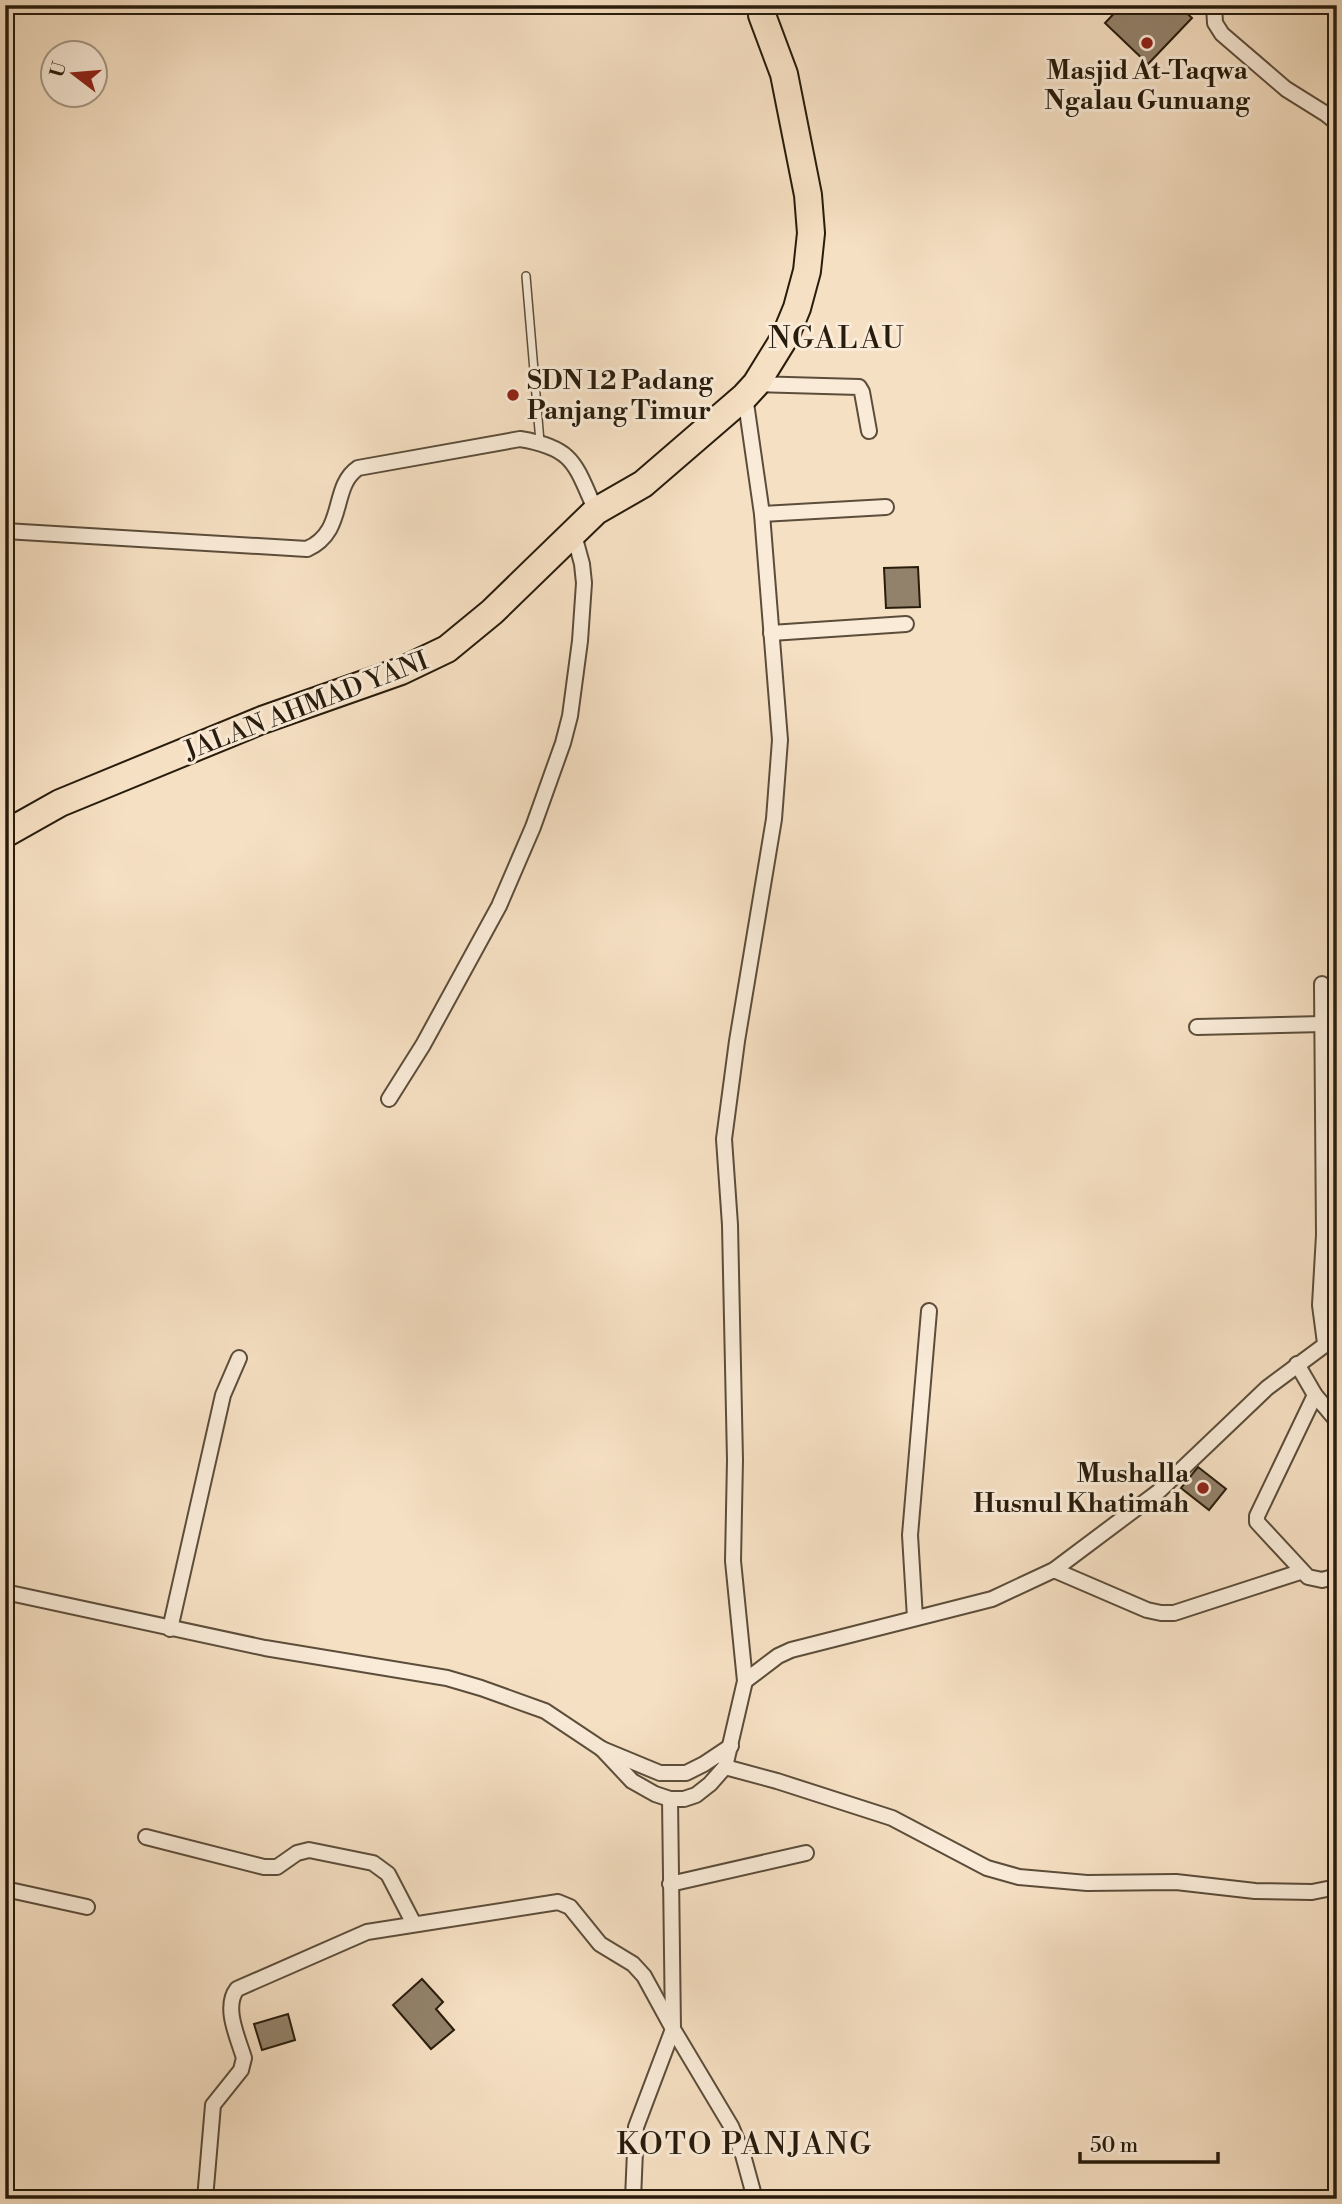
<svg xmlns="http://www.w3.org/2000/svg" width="1342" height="2204" font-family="'Libre Bodoni',serif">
  <rect width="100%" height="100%" fill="#f6e0c3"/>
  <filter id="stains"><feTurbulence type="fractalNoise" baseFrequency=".00286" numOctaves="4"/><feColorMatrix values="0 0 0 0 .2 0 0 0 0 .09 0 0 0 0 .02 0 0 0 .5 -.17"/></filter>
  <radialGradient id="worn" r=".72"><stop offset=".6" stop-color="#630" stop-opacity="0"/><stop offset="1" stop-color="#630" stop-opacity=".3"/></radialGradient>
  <g fill="#93826b" stroke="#281c0c" stroke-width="2">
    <path d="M1122 5H1178L1192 18 1148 64 1105 23Z"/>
    <path d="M918 567 920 607 886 608 884 568Z"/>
    <path d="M1198 1467 1226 1489 1209 1510 1181 1488Z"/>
    <path d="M422 1979 443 2002 436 2009 454 2030 431 2049 393 2005Z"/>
    <path d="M288 2014 295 2040 262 2050 254 2024Z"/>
  </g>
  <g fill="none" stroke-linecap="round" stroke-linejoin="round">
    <g stroke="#5c4d3a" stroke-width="10">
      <path id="lane" d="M526 276 540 442"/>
    </g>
    <g stroke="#5c4d3a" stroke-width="18">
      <g id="street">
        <path d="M1214 5 1215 23 1222 34 1286 89 1326 114 1337 123"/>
        <path d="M756 384 859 387 862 392 869 431"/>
        <path d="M762 514 886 507"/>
        <path d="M5 531 307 549C347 531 330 487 358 468L520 439C575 448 575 465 596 511"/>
        <path d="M771 633 906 624"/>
        <path d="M1322 984 1324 1235 1320 1305 1325 1343"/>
        <path d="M1197 1027 1323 1024"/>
        <path d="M389 1099 423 1045 499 906 533 827 563 743 570 716 580 641 584 583 582 564 573 531"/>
        <path d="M1297 1364 1315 1395 1337 1421"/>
        <path d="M1315 1395 1257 1516V1522L1308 1577 1322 1580 1337 1576"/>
        <path d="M1054 1570 1147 1610 1161 1613H1174L1300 1572"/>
        <path d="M5 1592 265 1648 447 1678 481 1688 545 1711 602 1749 660 1773H686L704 1764 731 1746"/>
        <path d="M915 1618 910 1535 929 1311"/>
        <path d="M170 1629 223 1395 239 1358"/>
        <path d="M745 1681 778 1656 791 1650 992 1599 1054 1570 1158 1492 1267 1388 1337 1336"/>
        <path d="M602 1749 632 1781 655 1794 670 1799H684L696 1795 710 1784 725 1767 745 1681 733 1561 735 1460 730 1225 724 1139 737 1041 774 819 780 740 762 514 745 396"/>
        <path d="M725 1767 777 1781 892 1818 987 1868 1019 1877 1087 1883 1176 1882 1255 1891 1312 1892 1337 1887"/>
        <path d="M146 1837 264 1867H277L297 1853 309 1850 373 1863 388 1874 414 1924"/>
        <path d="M670 1884 806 1853"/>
        <path d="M5 1889 87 1907"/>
        <path d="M205 2199 213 2105 241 2070 244 2058C238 2038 223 2007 237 1989L367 1932 558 1902 570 1907 600 1944 633 1964 644 1976 673 2029 731 2126 743 2155 755 2199"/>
        <path d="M633 2199 636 2127 673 2029 670 1799"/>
      </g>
    </g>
    <g stroke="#281c0c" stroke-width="30">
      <path id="highway" d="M5 834 60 803 262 720 401 671 447 649 492 612 596 511 643 484 745 396 756 384 785 337 797 308 807 271 811 233 808 195 784 74 762 15V5"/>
    </g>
    <use href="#lane" stroke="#f9ebd8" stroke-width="7"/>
    <use href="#street" stroke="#f9ebd8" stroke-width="14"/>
    <use href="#highway" stroke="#f6e0c3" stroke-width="26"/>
  </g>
  <g fill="#8f2418" stroke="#f9ebd8" stroke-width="2.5">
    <circle cx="1147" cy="43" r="7"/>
    <circle cx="513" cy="395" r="7"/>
    <circle cx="1203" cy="1488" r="7"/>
  </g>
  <g text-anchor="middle" stroke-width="6" stroke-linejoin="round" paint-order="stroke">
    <g font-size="26" font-weight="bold" fill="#281c0c" stroke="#f9ebd8">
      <text x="1147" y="79">Masjid At-Taqwa<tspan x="1147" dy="30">Ngalau Gunuang</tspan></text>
      <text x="527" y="389" text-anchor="start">SDN 12 Padang<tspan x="527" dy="30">Panjang Timur</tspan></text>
      <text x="1189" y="1482" text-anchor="end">Mushalla<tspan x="1189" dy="30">Husnul Khatimah</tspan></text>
    </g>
    <g font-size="26" fill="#281c0c" stroke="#f9ebd8">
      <text transform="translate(306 705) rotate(-21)" y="9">JALAN AHMAD YANI</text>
    </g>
    <g font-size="30" letter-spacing="2" fill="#281c0c" stroke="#f9ebd8">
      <text x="837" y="348">NGALAU</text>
      <text x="745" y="2154">KOTO PANJANG</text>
    </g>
  </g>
  <rect width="1342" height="2204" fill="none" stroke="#f6e0c3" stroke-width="28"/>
  <rect x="7" y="7" width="1328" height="2190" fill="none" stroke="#281c0c" stroke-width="3.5"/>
  <rect x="14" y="14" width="1314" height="2176" fill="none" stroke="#281c0c" stroke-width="2"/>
  <g transform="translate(74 74) rotate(286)"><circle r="33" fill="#f9ebd8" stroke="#a59886" stroke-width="2"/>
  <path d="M0-5L12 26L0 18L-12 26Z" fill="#8f2418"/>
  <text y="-10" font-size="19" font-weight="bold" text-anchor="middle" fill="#281c0c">U</text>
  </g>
  <path d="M1080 2152v10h138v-10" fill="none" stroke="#281c0c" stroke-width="3.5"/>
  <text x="1090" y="2152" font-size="21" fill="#281c0c" stroke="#f9ebd8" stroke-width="5" paint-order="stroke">50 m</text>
  <rect width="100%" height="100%" filter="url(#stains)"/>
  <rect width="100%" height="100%" fill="url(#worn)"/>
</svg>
